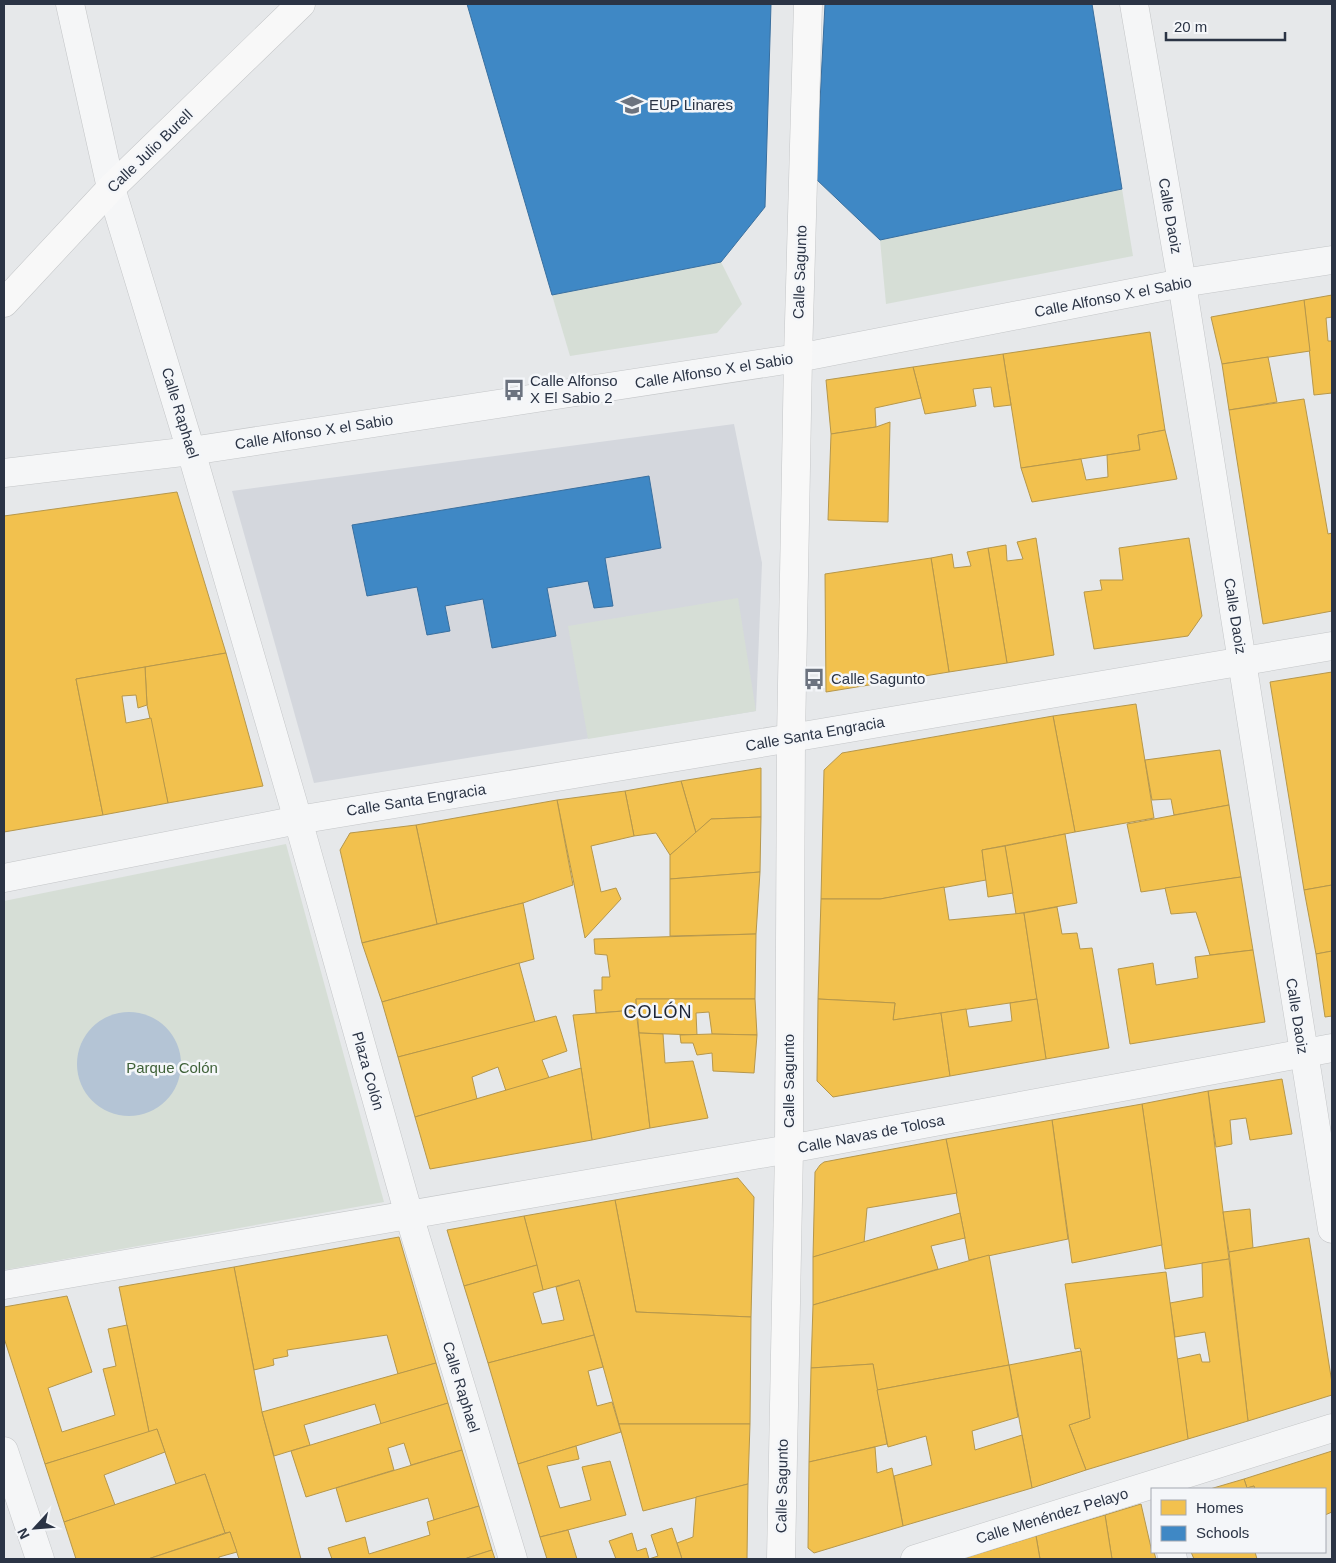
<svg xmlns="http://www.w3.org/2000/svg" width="1336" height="1563" font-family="Helvetica,sans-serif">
  <rect width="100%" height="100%" fill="#e6e8ea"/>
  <path fill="#d4d7dd" d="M734 424 762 563 756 711 314 783 232 491Z"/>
  <g fill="#d6ded6">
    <path d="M1122 189 1133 256 886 304 880 240Z"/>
    <path d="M721 262 742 304 717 333 570 356 552 295Z"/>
    <path d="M738 598 756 711 588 739 568 626Z"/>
    <path d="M286 844 384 1202 4 1270V901Z"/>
  </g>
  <circle fill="#b4c4d5" cx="129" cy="1064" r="52"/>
  <g fill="#f2c14e" stroke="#b6974b">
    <path d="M1332 295V317L1326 318 1328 341H1332V393L1314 395 1304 300Z"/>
    <path d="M1304 300 1310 351 1222 364 1211 317Z"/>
    <path d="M1150 332 1165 430 1138 435 1140 450 1021 468 1003 354Z"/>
    <path d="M1003 354 1011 405 994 407 991 387 973 389 976 406 925 414 913 367Z"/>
    <path d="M1268 357 1277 402 1229 410 1222 364Z"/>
    <path d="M913 367 921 398 875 408 876 427 831 434 826 380Z"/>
    <path d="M1304 399 1328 534 1332 533V611L1263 624 1229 410Z"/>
    <path d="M890 422 888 522 828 520 831 434 876 427Z"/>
    <path d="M1165 430 1177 479 1032 502 1021 468 1081 459 1086 480 1108 477 1107 455 1140 450 1138 435Z"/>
    <path d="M177 492 226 653 76 679 103 815 4 832V516Z"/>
    <path d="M1036 538 1054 655 1007 663 988 548 1006 545 1007 561 1023 559 1017 542Z"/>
    <path d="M1189 538 1202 616 1188 636 1094 649 1084 592 1102 590 1100 580H1123L1119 548Z"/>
    <path d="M988 548 1007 663 949 672 931 558 952 554 954 568 971 566 967 552Z"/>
    <path d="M931 558 949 672 826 692 825 574Z"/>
    <path d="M226 653 263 786 168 803 147 705 145 667Z"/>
    <path d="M145 667 147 705 138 708 136 695 122 696 126 723 151 718 168 803 103 815 76 679Z"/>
    <path d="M1332 672V885L1304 890 1270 682Z"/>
    <path d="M1136 704 1154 818 1075 832 1053 716Z"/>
    <path d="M1053 716 1075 832 982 850 986 880 880 899H821L824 770 842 753Z"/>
    <path d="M1220 750 1229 805 1174 815 1171 799 1152 800 1145 760Z"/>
    <path d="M761 768V817L711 819 696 833 681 781Z"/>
    <path d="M681 781 696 833 670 855 656 833 634 836 625 791Z"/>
    <path d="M625 791 634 836 591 846 601 892 616 888 621 899 585 938 557 800Z"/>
    <path d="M557 800 573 885 523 903 437 924 416 825Z"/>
    <path d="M1229 805 1241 877 1141 892 1127 824Z"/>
    <path d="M761 817 760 872 670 879V855L711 819Z"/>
    <path d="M416 825 437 924 362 943 340 850 350 833Z"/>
    <path d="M1065 834 1077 903 1016 914 1005 846Z"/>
    <path d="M1005 846 1013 893 988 897 982 850Z"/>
    <path d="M760 872 756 934 670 936V879Z"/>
    <path d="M1241 877 1253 950 1210 955 1196 912 1171 914 1165 888Z"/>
    <path d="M1332 885V951L1316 954 1304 890Z"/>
    <path d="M944 887 949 920 1024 913 1037 999 893 1020 895 1003 818 999 821 899H880Z"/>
    <path d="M523 903 534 959 382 1002 362 943Z"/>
    <path d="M1057 907 1062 934 1077 933 1080 949 1092 948 1109 1048 1046 1059 1024 913Z"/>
    <path d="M756 934 755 999H636V1010L596 1013 594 990H602V977H610L607 955 595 954 594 939Z"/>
    <path d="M1253 950 1265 1022 1130 1044 1118 969 1153 963 1156 985 1198 978 1195 957Z"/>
    <path d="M1332 951V1016L1325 1017 1316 954Z"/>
    <path d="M519 963 535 1022 398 1057 382 1002Z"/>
    <path d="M636 999H755L757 1035 712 1034 709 1012 696 1013 697 1035 639 1033Z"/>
    <path d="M818 999 895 1003 893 1020 941 1013 950 1076 833 1097 817 1081Z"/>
    <path d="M1037 999 1046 1059 950 1076 941 1013 966 1009 969 1027 1012 1021 1010 1003Z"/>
    <path d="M636 1010 650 1128 592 1140 573 1015Z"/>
    <path d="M556 1016 567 1051 542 1060 549 1078 506 1091 498 1067 472 1077 477 1099 415 1117 398 1057Z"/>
    <path d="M639 1033 663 1034 665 1063 693 1061 708 1118 650 1128Z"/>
    <path d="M712 1034 757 1035 754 1073 713 1071 712 1053 697 1055 693 1043H681L680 1035Z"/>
    <path d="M581 1068 592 1140 430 1169 415 1117Z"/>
    <path d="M1282 1079 1292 1134 1250 1140 1246 1118 1230 1120 1232 1144 1216 1147 1208 1091Z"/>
    <path d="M1208 1091 1229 1259 1165 1269 1142 1104Z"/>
    <path d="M1142 1104 1162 1245 1072 1263 1052 1120Z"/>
    <path d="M1052 1120 1068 1239 969 1260 946 1139Z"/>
    <path d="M946 1139 957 1193 867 1208 864 1243 813 1257 815 1172 820 1165 824 1162Z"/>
    <path d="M738 1178 754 1197 751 1317 636 1312 615 1200Z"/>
    <path d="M615 1200 636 1312 751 1317 750 1424H619L579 1280 543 1290 524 1216Z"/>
    <path d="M1250 1209 1253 1248 1229 1252 1223 1212Z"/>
    <path d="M960 1213 965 1238 931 1246 938 1269 813 1305V1257Z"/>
    <path d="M524 1216 537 1265 464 1286 447 1230Z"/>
    <path d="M399 1237 436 1363 398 1374 387 1335 287 1350 288 1356 273 1359 274 1365 254 1370 234 1267Z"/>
    <path d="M1309 1238 1332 1383V1395L1248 1421 1229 1252Z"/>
    <path d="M989 1255 1009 1365 877 1390 873 1364 811 1368 813 1305Z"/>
    <path d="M1229 1259 1248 1421 1188 1439 1177 1359 1200 1354 1202 1362H1210L1205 1332 1175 1337 1170 1303 1203 1297 1202 1263Z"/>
    <path d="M537 1265 543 1290 533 1293 542 1324 564 1320 556 1287 579 1280 594 1335 488 1363 464 1286Z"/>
    <path d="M234 1267 262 1412 301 1559H239L230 1532 225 1533 205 1474 176 1484 157 1429 149 1432 119 1287Z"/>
    <path d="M1166 1272 1188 1439 1086 1470 1069 1425 1090 1418 1081 1351 1080 1348 1075 1349 1065 1284Z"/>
    <path d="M67 1296 92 1372 48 1388 62 1432 115 1415 103 1369 116 1366 108 1329 127 1325 149 1432 45 1464 4 1338V1307Z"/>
    <path d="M594 1335 603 1367 588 1371 597 1406 612 1402 621 1432 518 1464 488 1363Z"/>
    <path d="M1081 1351 1090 1418 1069 1425 1086 1470 1032 1488 1009 1365Z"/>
    <path d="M436 1363 448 1403 381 1424 375 1404 304 1425 310 1445 274 1456 262 1412Z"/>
    <path d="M873 1364 887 1444 809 1462 811 1368Z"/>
    <path d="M1009 1365 1018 1417 972 1431 975 1450 1022 1435 1032 1488 903 1526 894 1476 932 1465 926 1436 888 1447 877 1390Z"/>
    <path d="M448 1403 462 1450 411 1465 404 1443 388 1448 394 1470 306 1497 291 1451Z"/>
    <path d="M619 1424H750L748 1484 643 1511Z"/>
    <path d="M157 1429 165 1452 104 1475 115 1505 64 1522 45 1464Z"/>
    <path d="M576 1446 579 1459 547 1466 560 1508 591 1500 582 1467 610 1461 626 1515 540 1537 518 1464Z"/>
    <path d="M875 1447 877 1473 892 1468 903 1526 814 1553 808 1548 809 1462Z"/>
    <path d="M462 1450 479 1506 434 1520 428 1498 346 1522 336 1488Z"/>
    <path d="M1332 1451V1512L1325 1515V1489H1255L1254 1486 1247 1488 1244 1479Z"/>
    <path d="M205 1474 225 1533 148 1559H76L64 1522Z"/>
    <path d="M1244 1479 1247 1488 1254 1486 1255 1489H1210Z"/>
    <path d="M748 1484 747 1559H682L677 1543 693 1537 696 1497Z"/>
    <path d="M1141 1504 1152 1552H1154L1156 1559H1112L1105 1515Z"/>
    <path d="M479 1506 492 1550 464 1559H332L328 1548 365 1537 369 1554 430 1535 427 1522Z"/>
    <path d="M1105 1515 1112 1559H1040L1036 1536Z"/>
    <path d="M672 1528 682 1559H616L609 1541 632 1533 637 1551 646 1548 649 1559 658 1556 651 1535Z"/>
    <path d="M568 1530 577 1559H547L540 1537Z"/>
    <path d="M230 1532 237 1552 219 1557V1559H148Z"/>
    <path d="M1036 1536 1040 1559H961L994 1549Z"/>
    <path d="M492 1550 495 1559H467V1558Z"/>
    <path d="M1191 1552H1255L1257 1559H1194Z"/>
  </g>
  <g fill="#3f88c5" stroke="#396f9f">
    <path d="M467 4H771L765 207 721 262 552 295Z"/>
    <path d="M825 4H1092L1122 189 880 240 816 179Z"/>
    <path d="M649 476 661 548 605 558 613 606 594 608 588 581 547 588 556 636 492 648 483 599 445 606 450 631 427 635 417 587 367 596 352 525Z"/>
  </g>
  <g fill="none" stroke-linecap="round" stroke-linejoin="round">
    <g stroke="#c4c6c8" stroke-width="29">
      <g id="street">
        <path d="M70 4 111 188 191 451 298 820 409 1215 513 1559"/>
        <path d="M1134 4 1182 283 1332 1229"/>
        <path d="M4 473 191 451 798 358 1182 283 1332 260"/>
        <path d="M4 878 298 820 791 738 1332 646"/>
        <path d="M4 1285 789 1149 1332 1048"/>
        <path d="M4 1451 40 1559"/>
        <path d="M1171 1552 1173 1559"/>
        <path d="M915 1559 1332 1428"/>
      </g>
    </g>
    <g stroke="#c4c6c8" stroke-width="29">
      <g id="secondary">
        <path d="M4 303 111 188 301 4"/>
        <path d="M781 1559 789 1149 791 738 798 358 808 4"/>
      </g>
    </g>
    <use href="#street" stroke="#f5f6f7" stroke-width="28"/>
    <use href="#secondary" stroke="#f8f8f8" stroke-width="28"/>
  </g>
  <defs>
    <g id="university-bare" transform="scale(1.725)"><path d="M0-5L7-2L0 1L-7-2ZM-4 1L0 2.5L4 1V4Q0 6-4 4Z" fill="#6c737f" stroke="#f4f6f9" stroke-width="2.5" paint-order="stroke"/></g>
    <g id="bus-bare" transform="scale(1.725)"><path d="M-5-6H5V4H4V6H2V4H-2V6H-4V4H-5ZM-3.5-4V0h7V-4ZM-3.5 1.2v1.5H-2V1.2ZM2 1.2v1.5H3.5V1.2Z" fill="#6c737f" stroke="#f4f6f9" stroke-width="2.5" paint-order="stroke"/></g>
  </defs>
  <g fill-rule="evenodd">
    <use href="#university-bare" x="632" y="105"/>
    <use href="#bus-bare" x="514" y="390"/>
    <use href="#bus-bare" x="814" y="679"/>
  </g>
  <g text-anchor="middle" stroke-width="5" stroke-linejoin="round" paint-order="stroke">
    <g font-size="15" fill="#2b3445" stroke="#f4f6f9" text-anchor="start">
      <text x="649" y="110">EUP Linares</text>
      <text x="530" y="386">Calle Alfonso<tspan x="530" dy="17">X El Sabio 2</tspan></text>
      <text x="831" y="684">Calle Sagunto</text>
    </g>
    <g font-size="15" fill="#2b3445" stroke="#f4f6f9">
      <text transform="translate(150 151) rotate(-44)" y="5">Calle Julio Burell</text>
      <text transform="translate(1170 216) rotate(80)" y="5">Calle Daoiz</text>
      <text transform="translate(800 272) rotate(-88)" y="5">Calle Sagunto</text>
      <text transform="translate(1113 297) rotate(-11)" y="5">Calle Alfonso X el Sabio</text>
      <text transform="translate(714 371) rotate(-9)" y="5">Calle Alfonso X el Sabio</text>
      <text transform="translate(180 413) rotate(73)" y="5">Calle Raphael</text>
      <text transform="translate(314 432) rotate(-9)" y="5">Calle Alfonso X el Sabio</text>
      <text transform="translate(1235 616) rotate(81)" y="5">Calle Daoiz</text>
      <text transform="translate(815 734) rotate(-10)" y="5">Calle Santa Engracia</text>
      <text transform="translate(416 800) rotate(-9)" y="5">Calle Santa Engracia</text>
      <text transform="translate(1297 1016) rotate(81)" y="5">Calle Daoiz</text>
      <text transform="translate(368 1071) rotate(74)" y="5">Plaza Colón</text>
      <text transform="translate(789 1081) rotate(-90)" y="5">Calle Sagunto</text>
      <text transform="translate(871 1134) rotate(-11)" y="5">Calle Navas de Tolosa</text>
      <text transform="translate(461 1387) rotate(73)" y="5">Calle Raphael</text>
      <text transform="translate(782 1486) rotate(-89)" y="5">Calle Sagunto</text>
      <text transform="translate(1052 1516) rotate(-17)" y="5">Calle Menéndez Pelayo</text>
    </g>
    <g font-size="15" fill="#3f6138" stroke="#f4f6f9">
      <text x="172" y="1073">Parque Colón</text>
    </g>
    <g font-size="18" letter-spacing="1" fill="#1d2536" stroke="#f4f6f9">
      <text x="658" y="1018">COLÓN</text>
    </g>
  </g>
  <rect width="1336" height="1563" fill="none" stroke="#2b3445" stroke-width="10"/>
  <rect x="1151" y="1488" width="175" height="65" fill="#f4f6f9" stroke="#a4a8b1"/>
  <rect x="1161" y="1500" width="25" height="15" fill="#f2c14e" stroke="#a4a8b1"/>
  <text x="1196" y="1513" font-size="15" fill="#2b3445">Homes</text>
  <rect x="1161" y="1526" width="25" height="15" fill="#3f88c5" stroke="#a4a8b1"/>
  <text x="1196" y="1538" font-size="15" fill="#2b3445">Schools</text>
  <g transform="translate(35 1528) rotate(244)" stroke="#f4f6f9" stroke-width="4" paint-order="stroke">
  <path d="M0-4L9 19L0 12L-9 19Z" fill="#2b3445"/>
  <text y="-8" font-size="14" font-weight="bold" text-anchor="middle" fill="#2b3445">N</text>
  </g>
  <path d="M1166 32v8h119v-8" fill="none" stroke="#2b3445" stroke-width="2.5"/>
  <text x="1174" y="32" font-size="15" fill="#2b3445" stroke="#f4f6f9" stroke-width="4" paint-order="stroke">20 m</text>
</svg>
